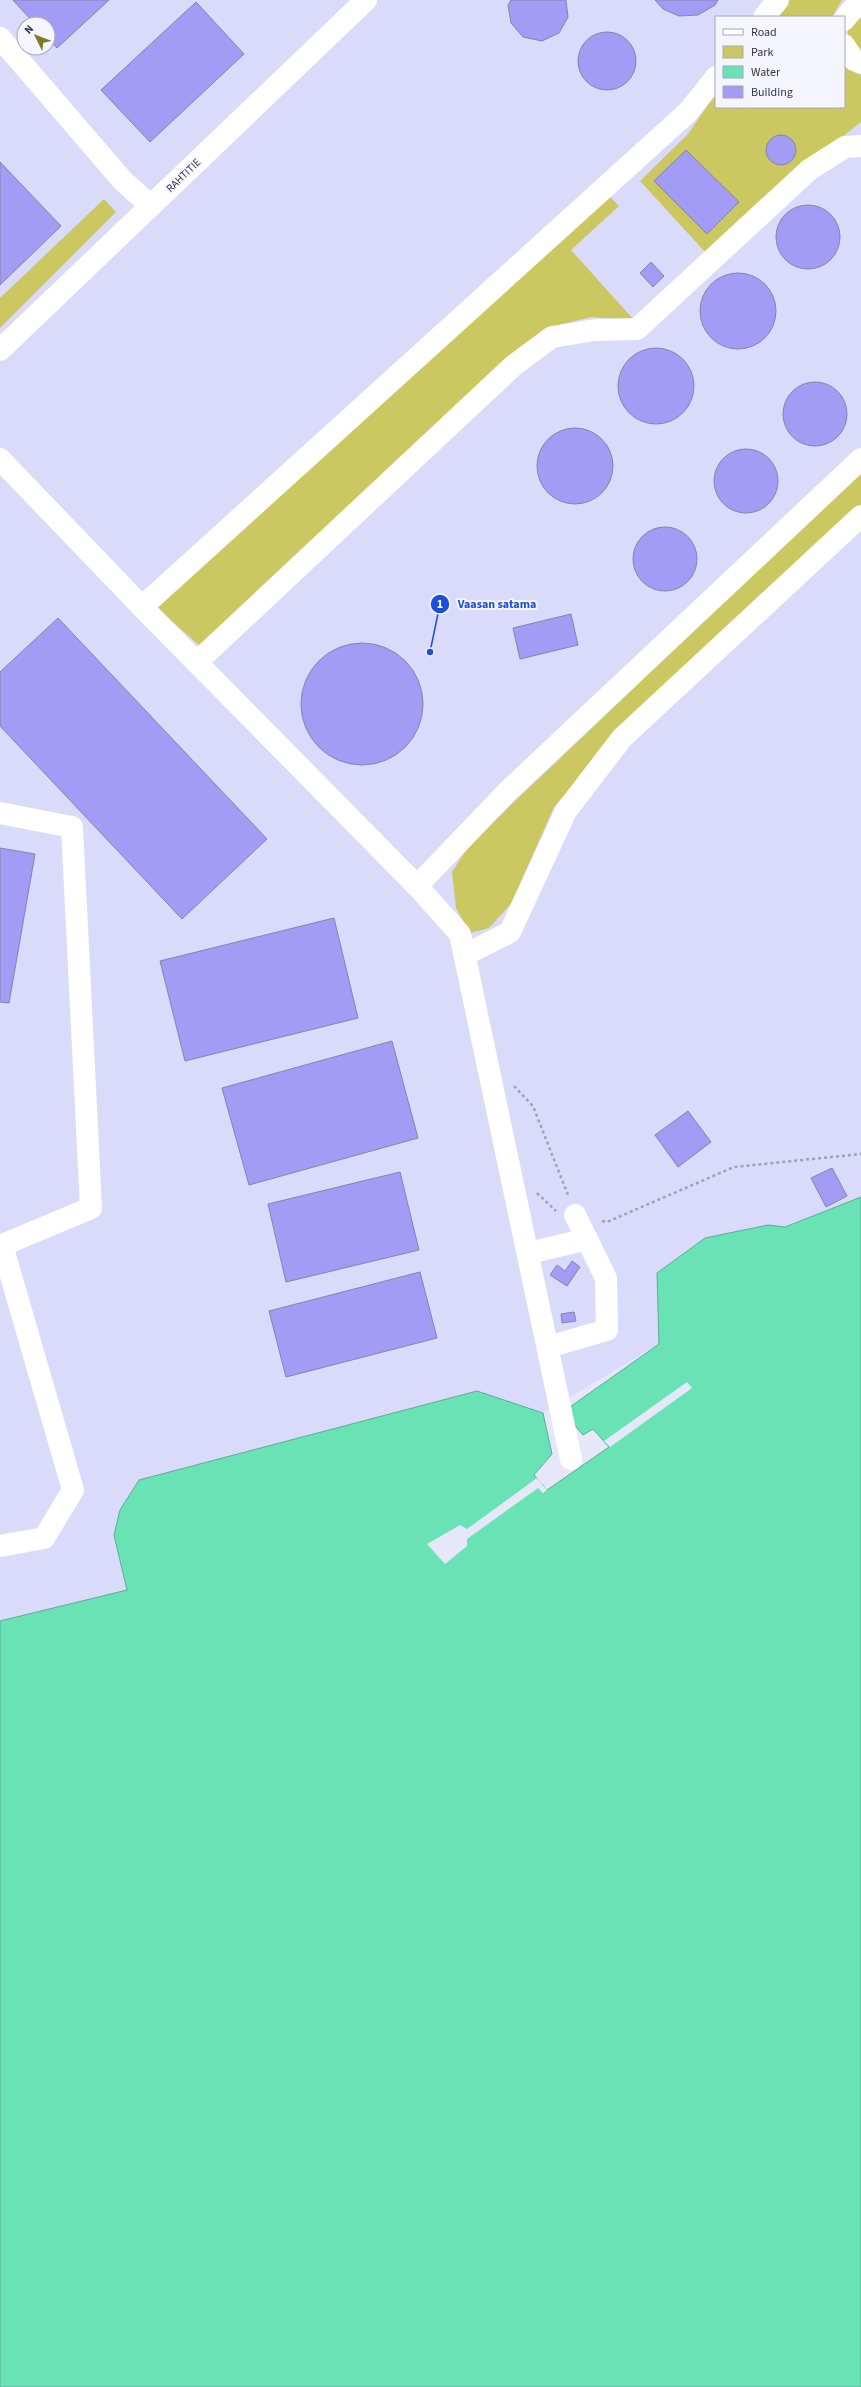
<svg xmlns="http://www.w3.org/2000/svg" width="861" height="2387" font-family="'Source Sans 3',sans-serif">
  <rect width="100%" height="100%" fill="#e7e7fa"/>
  <path fill="#dadafb" fill-rule="evenodd" d="M0 0H861V1197L785 1227 768 1225 705 1238 657 1273 659 1344 543 1413 477 1391 263 1448 114 1535 127 1590 0 1621ZM716 17H844V107H716ZM24 24H48V48H24Z"/>
  <g fill="#ccc861">
    <path d="M786 0H842L832 17H772Z"/>
    <path d="M861 18V52L848 38V27Z"/>
    <path d="M844 64 861 75V122L797 172 706 253 640 181 688 134 716 93V107H844Z"/>
    <path d="M606 193 619 206 571 250 634 320 591 317 551 327 201 647 156 607Z"/>
    <path d="M104 199 116 212 0 328V298Z"/>
    <path d="M861 472V505L615 737 554 807 511 904 489 928 470 933 456 908 452 872 470 844Z"/>
  </g>
  <path fill="#69e3b6" stroke="#59ae95" d="M861 1197V2387H0V1621L127 1590 114 1535 120 1510 139 1480 477 1391 543 1413 552 1454 534 1475 547 1490 609 1447 593 1429 583 1435 571 1421 567 1409 659 1344 657 1273 705 1238 768 1225 785 1227Z"/>
  <g fill="#e7e7fa">
    <path d="M687 1382 692 1388 610 1447 604 1441Z"/>
    <path d="M537 1478 547 1490 543 1493 538 1488 467 1539V1546L445 1564 427 1544 460 1525 467 1529Z"/>
  </g>
  <g fill="#a39cf5" stroke="#8482ae">
    <path d="M13 0H109L57 48 48 38V24H35Z"/>
    <path d="M511 0H566L568 17 559 33 542 41 523 37 511 23 508 5Z"/>
    <path d="M655 0H718L715 5 698 15 679 16 663 9Z"/>
    <path d="M196 2 244 54 150 142 101 90Z"/>
    <circle cx="607" cy="61" r="29"/>
    <circle cx="781" cy="150" r="15"/>
    <path d="M686 150 739 202 707 234 654 181Z"/>
    <path d="M0 162 61 226 0 285Z"/>
    <circle cx="808" cy="237" r="32"/>
    <path d="M651 262 664 276 653 287 640 273Z"/>
    <circle cx="738" cy="311" r="38"/>
    <circle cx="656" cy="386" r="38"/>
    <circle cx="815" cy="414" r="32"/>
    <circle cx="575" cy="466" r="38"/>
    <circle cx="746" cy="481" r="32"/>
    <circle cx="665" cy="559" r="32"/>
    <path d="M571 614 578 645 520 659 513 628Z"/>
    <path d="M58 618 267 839 182 919 0 726V672Z"/>
    <circle cx="362" cy="704" r="61"/>
    <path d="M0 848 35 854 9 1003 0 1002Z"/>
    <path d="M334 918 358 1018 185 1061 160 961Z"/>
    <path d="M392 1041 418 1138 249 1185 222 1088Z"/>
    <path d="M688 1111 711 1142 678 1167 655 1135Z"/>
    <path d="M832 1168 847 1196 826 1207 811 1178Z"/>
    <path d="M400 1172 419 1250 286 1282 268 1204Z"/>
    <path d="M572 1261 580 1267 567 1286 550 1275 557 1265 565 1271Z"/>
    <path d="M420 1272 437 1338 286 1377 269 1311Z"/>
    <path d="M574 1312 576 1321 562 1323 561 1314Z"/>
  </g>
  <g fill="none" stroke-linecap="round" stroke-linejoin="round">
    <g stroke="#a1a1b4" stroke-width="2.5" stroke-dasharray="3 3" stroke-linecap="butt">
      <path d="M514 1086 533 1106 568 1195"/>
      <path d="M537 1193 556 1211"/>
      <path d="M602 1221 607 1222 734 1167 861 1154"/>
    </g>
    <g stroke="#fff" stroke-width="22">
      <path d="M764 17 778 0"/>
      <path d="M844 20 860 0"/>
      <path d="M0 38 123 181 151 206"/>
      <path d="M844 45 854 60 861 63"/>
      <path d="M0 350 366 0"/>
      <path d="M0 459 142 607"/>
      <path d="M197 662 513 366 552 337 595 330 637 329 809 170 845 147 861 146"/>
      <path d="M0 813 72 827 91 1208 0 1246"/>
      <path d="M417 886 142 607 688 112 716 77"/>
      <path d="M465 955 510 932 566 811 622 738 861 516"/>
      <path d="M529 1253 587 1239"/>
      <path d="M548 1347 607 1330 606 1278 575 1215"/>
      <path d="M571 1459 460 934 417 886 508 791 861 459"/>
      <path d="M0 1546 44 1538 73 1490 2 1245"/>
    </g>
  </g>
  <g text-anchor="middle" stroke-width="4" stroke-linejoin="round" paint-order="stroke">
    <g font-size="11" fill="#353447" stroke="#f5f5ff">
      <text transform="translate(183 175) rotate(-44)" y="4">RAHTITIE</text>
    </g>
  </g>
  <path fill="none" stroke="#1d4ed8" stroke-width="1.5" d="M430 652L440 604"/>
  <g fill="#1d4ed8" stroke="#f5f5ff" stroke-width="1.5">
    <circle cx="430" cy="652" r="4"/>
    <circle cx="440" cy="604" r="10"/>
  </g>
  <g font-size="12" text-anchor="middle" font-weight="bold" fill="#fff">
    <text x="440" y="608">1</text>
  </g>
  <g font-size="12" text-anchor="middle" font-weight="bold" fill="#1d4ed8" stroke="#f5f5ff" stroke-width="4" stroke-linejoin="round" paint-order="stroke">
    <text x="497" y="608">Vaasan satama</text>
  </g>
  <rect x="715" y="16" width="130" height="92" fill="#f5f5ff" stroke="#a8a8b5"/>
  <rect x="723" y="29" width="20" height="6" fill="#ffffff" stroke="#a8a8b5"/>
  <text x="751" y="36" font-size="12" fill="#353447">Road</text>
  <rect x="723" y="46" width="20" height="12" fill="#ccc861" stroke="#a8a8b5"/>
  <text x="751" y="56" font-size="12" fill="#353447">Park</text>
  <rect x="723" y="66" width="20" height="12" fill="#69e3b6" stroke="#a8a8b5"/>
  <text x="751" y="76" font-size="12" fill="#353447">Water</text>
  <rect x="723" y="86" width="20" height="12" fill="#a39cf5" stroke="#a8a8b5"/>
  <text x="751" y="96" font-size="12" fill="#353447">Building</text>
  <g transform="translate(36 36) rotate(313)"><circle r="19" fill="#f5f5ff" stroke="#a8a8b5"/>
  <path d="M0-3L7 15L0 10L-7 15Z" fill="#807c23"/>
  <text y="-6" font-size="11" font-weight="bold" text-anchor="middle" fill="#353447">N</text>
  </g>
</svg>
